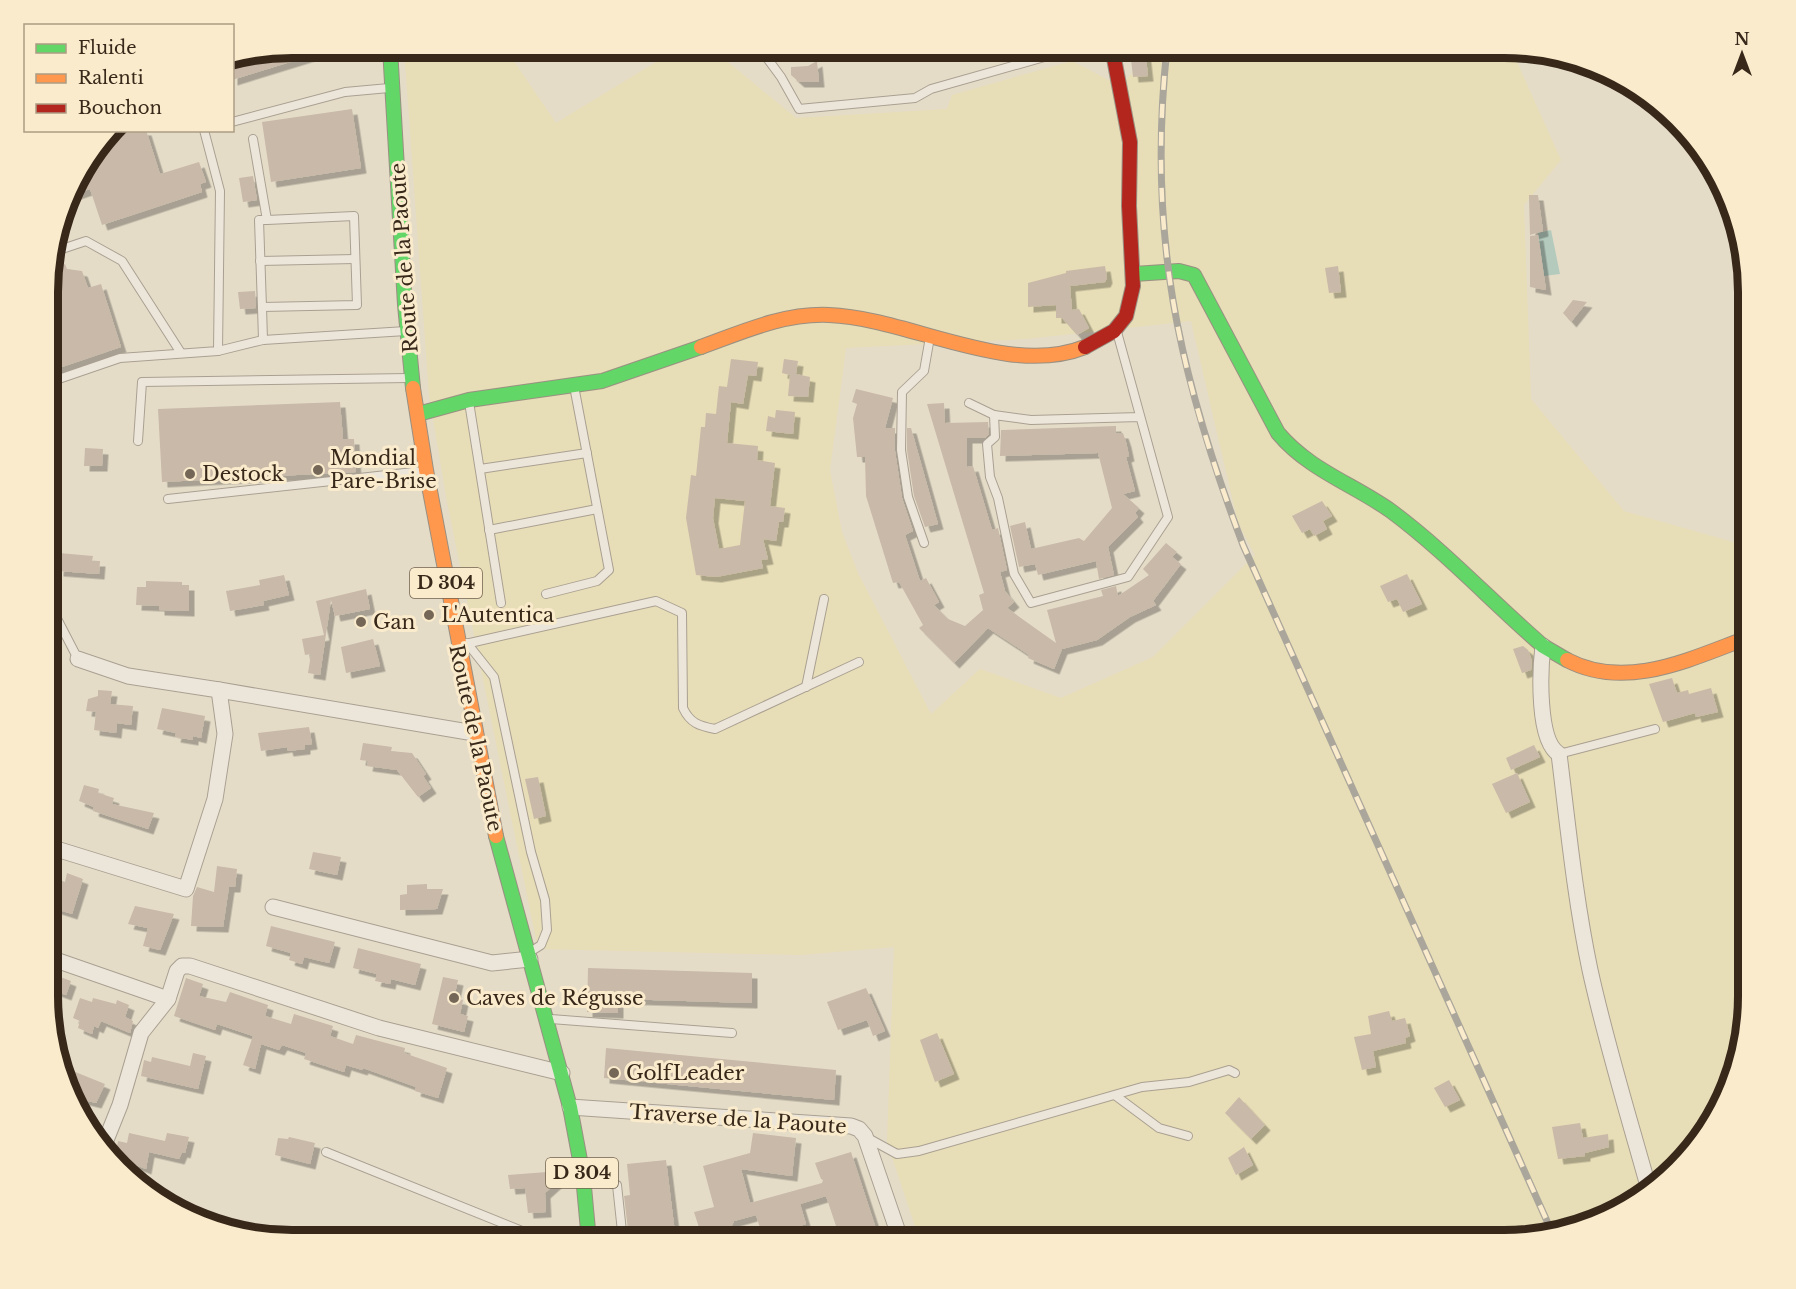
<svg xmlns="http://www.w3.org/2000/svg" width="1796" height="1289" font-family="'Libre Baskerville',serif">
  <defs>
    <filter id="shadow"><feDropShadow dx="5.5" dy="5.5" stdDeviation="0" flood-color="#0004"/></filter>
  </defs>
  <rect width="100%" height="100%" fill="#e5dcc8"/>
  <path fill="#e7ddb6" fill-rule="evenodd" d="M404 48H505L556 123 679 48H711L796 118 947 109 952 95 1072 61 1120 86 1154 51 1163 48 1511 49 1561 160 1524 205 1531 399 1624 511 1747 546V1012L1735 1075 1697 1145 1612 1216 1503 1241H920L887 1142 894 947 801 955 538 949 447 502 429 395ZM1191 321 1238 523 1255 555 1153 657 1061 698 980 669 931 714 858 573 842 532 830 470 846 348 1026 339Z"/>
  <path fill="#b4cabd" d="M1551 230 1560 274 1544 276 1538 233Z"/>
  <g fill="#c9b9a8" fill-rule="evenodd" filter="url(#shadow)">
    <path d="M293 48H326V51L232 80V60Z"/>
    <path d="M1145 49 1148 76 1133 77 1130 50Z"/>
    <path d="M817 61 819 82H799L791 75V67L808 66Z"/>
    <path d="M352 109 361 168 271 182 262 122Z"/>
    <path d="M115 130H146L160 174 199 162 206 182 200 184 202 192 102 225 90 189 70 196 73 184Z"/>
    <path d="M253 176 257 200 243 202 239 178Z"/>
    <path d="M1529 195H1538L1543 231 1530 235Z"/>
    <path d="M1538 235 1544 276 1546 290 1530 287V236Z"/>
    <path d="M65 264 67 269 82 271 88 288 101 284 121 347 50 371V269Z"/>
    <path d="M1105 266 1107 278 1105 282 1070 286 1072 310 1079 309 1089 328 1077 335 1062 318H1056V305L1028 307V283L1066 273V271Z"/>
    <path d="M1338 266 1341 292 1329 293 1325 268Z"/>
    <path d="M255 291 256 308 240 309 238 292Z"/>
    <path d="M1573 300 1587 302 1571 322 1563 313Z"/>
    <path d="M731 359 758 362 756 376 748 375 743 404 731 402 727 443 758 446 757 460 775 463 770 506 785 508 783 522H779L776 541 763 539 768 559 761 560 763 568 716 577 696 575 686 518 691 475 696 476 701 427H705L706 413 716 414 719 386 727 387ZM715 498 745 501 740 545 719 549 713 518Z"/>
    <path d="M784 359 798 361 796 374 810 377 808 397 788 396 790 375 782 373Z"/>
    <path d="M856 389 893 398 885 428H895V451L902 498 913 531 905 535 920 581 926 578 939 602 934 605 948 619 965 626 983 610 979 595 984 593 927 404 944 403 945 423 988 422 989 434 985 438H967V467L973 466 992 530 998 528 1007 570 1000 572 1005 591 1014 602 1007 608 1056 643 1047 610 1103 596 1101 590 1116 586 1118 596 1149 575 1143 569 1166 543 1177 552 1172 557 1181 564 1153 601 1156 605 1130 617 1097 640 1062 649 1054 669 1028 658 1029 655 988 628 954 663 919 628 923 625 899 582 893 583 866 496 865 457H857L853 418 857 404 852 402Z"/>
    <path d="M340 402 343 439H354L356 472 162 482 158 409Z"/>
    <path d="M776 410 795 412 793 434 766 431 768 416 775 418Z"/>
    <path d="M1116 426V433H1123L1126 442 1129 456 1126 457 1135 491 1123 494 1139 508 1135 513 1138 517 1108 547 1114 575 1099 579 1096 561 1038 575 1035 564 1019 567 1010 526 1025 522 1031 549 1079 538 1084 541 1112 508 1098 453 1000 456 1001 430Z"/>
    <path d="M907 428H911L938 524 925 527 914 496 907 450Z"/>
    <path d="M85 448 103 449 102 466H84Z"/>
    <path d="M1322 501 1332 516 1323 521 1327 529 1314 536 1310 529 1302 533 1292 516Z"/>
    <path d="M59 553 93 556 92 561H100L99 574 58 571Z"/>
    <path d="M1407 574 1422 604 1403 612 1397 599 1388 602 1380 586Z"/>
    <path d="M284 575 289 595 263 601 264 605 230 611 226 591 260 585 259 580Z"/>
    <path d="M146 581 182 582V585H189V611L159 610V606L136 605 137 587H146Z"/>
    <path d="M366 589 370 609 335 616 331 600 320 675 308 673 311 654 305 655 302 639 324 635 316 601Z"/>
    <path d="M373 639 380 666 346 673 341 647Z"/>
    <path d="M1523 646 1528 650 1532 661 1531 670 1522 673 1513 649Z"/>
    <path d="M1672 678 1677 693 1688 690 1689 694 1711 688 1718 712 1696 717 1695 713 1663 722 1649 684Z"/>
    <path d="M98 690 112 691 110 704 133 706 131 725 117 723 116 733 94 730 96 712 86 711 88 699 98 696Z"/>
    <path d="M162 708 205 716 201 738 193 736V740L175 737 176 733 157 729Z"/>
    <path d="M309 727 312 744 305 745V749L288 751 287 747 261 751 258 733Z"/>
    <path d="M363 743 392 747 391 751 412 753 426 774 423 776 431 788 418 797 397 770 367 766 368 761 360 760Z"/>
    <path d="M1534 745 1540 757 1511 770 1506 758Z"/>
    <path d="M1517 773 1530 802 1506 813 1492 784Z"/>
    <path d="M538 777 546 816 534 819 525 779Z"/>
    <path d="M84 785 99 789 98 793 114 798 112 804 154 813 148 829 93 811 94 807 79 801Z"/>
    <path d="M313 852 341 857 337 875 309 869Z"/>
    <path d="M217 866 237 869 235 887H229L223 927 191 926 193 896 197 887 214 892Z"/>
    <path d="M67 873 83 879 72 914 50 907 57 879 65 882Z"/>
    <path d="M427 884V889H443L437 909 400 910V895L407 894V885Z"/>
    <path d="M135 906 174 914 160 950 143 946 148 928 128 924Z"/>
    <path d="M271 926 335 942 329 963 304 957 302 964 289 960 291 953 266 946Z"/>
    <path d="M358 948 421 964 415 985 391 979 390 984 375 981 377 974 353 968Z"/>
    <path d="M588 968 752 973V1003L618 999V1013L587 1012Z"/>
    <path d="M50 973 71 981 66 995 50 989Z"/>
    <path d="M443 977 458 980 454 998 463 1000 460 1014 468 1016 464 1032 432 1024Z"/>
    <path d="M186 978 203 984 199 996 226 1002 230 992 268 1005 265 1016 291 1024 294 1014 333 1026 330 1036 353 1044 356 1035 405 1048 404 1053 447 1068 438 1098 415 1091 416 1087 363 1068 362 1070 346 1065 344 1072 304 1059 306 1053 282 1045 279 1050 261 1044 255 1069 243 1065 253 1036 217 1024 215 1030 174 1016Z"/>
    <path d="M866 988 885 1031 873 1036 867 1020 838 1030 827 1002Z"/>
    <path d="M80 998 92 1002 93 998 116 1004 117 1000 129 1005 125 1017 133 1021 130 1033 101 1021 98 1028 94 1026 92 1034 78 1028 80 1021 73 1018Z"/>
    <path d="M1389 1011 1392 1021 1405 1018 1410 1036 1405 1038 1406 1043 1373 1051 1376 1067 1362 1070 1354 1037 1371 1034 1368 1016Z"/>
    <path d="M937 1033 954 1074 935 1082 920 1040Z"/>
    <path d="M606 1048 836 1070 834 1100 604 1078Z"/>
    <path d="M193 1053 206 1056 198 1089 141 1076 144 1060 151 1062 152 1057 190 1066Z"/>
    <path d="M63 1067 105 1084 96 1103 73 1097Z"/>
    <path d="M1449 1080 1460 1100 1445 1107 1434 1088Z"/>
    <path d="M1239 1097 1265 1125 1251 1139 1225 1113Z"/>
    <path d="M1580 1123 1583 1138 1608 1134 1609 1147 1585 1153V1156L1558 1159 1552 1127Z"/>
    <path d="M129 1133 165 1141 167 1133 189 1137 185 1153 182 1152 179 1159 149 1152 146 1169 115 1157 118 1141 127 1143Z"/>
    <path d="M753 1133 796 1138 792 1176 741 1169 750 1203 822 1183 823 1180 821 1179 815 1163 851 1152 880 1241H841L826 1196 800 1204 806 1224 763 1238 756 1215 734 1221 728 1234 703 1240 694 1212 714 1207 703 1166 750 1153Z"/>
    <path d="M289 1137 315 1143 310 1164 275 1155 278 1138 288 1139Z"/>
    <path d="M1244 1147 1253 1165 1236 1175 1228 1158Z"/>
    <path d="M666 1160 676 1241H635L634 1230H628L624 1196 630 1195 627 1164Z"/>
    <path d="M556 1163 566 1174 545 1193 546 1212 528 1213 525 1188 510 1189 508 1175 547 1172Z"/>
    <path d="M274 1225 313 1238V1240L269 1239Z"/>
  </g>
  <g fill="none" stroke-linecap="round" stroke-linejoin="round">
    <g stroke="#aaa092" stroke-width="10">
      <g id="lane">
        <path d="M761 50 781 77 799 109 915 98 931 89 1062 52 1112 55"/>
        <path d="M232 122 345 92 389 88"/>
        <path d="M253 139 267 220 354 216 357 305 262 307 259 220H267"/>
        <path d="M53 252 86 241 122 261 181 353"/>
        <path d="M260 261 355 259"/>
        <path d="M262 307 263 340 406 331"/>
        <path d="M1117 332 1168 517 1128 577 1031 603 1014 574 998 498 990 477 987 444 995 437 994 415 1031 420 1140 417"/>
        <path d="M218 351 263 340"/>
        <path d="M50 382 120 358 218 351 220 191 204 130"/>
        <path d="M469 402 501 603"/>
        <path d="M969 403 994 415"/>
        <path d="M138 441 142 382 409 378"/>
        <path d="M480 469 587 453"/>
        <path d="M168 499 423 471"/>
        <path d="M489 530 597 509"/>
        <path d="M924 543 908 497 901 450 902 392 924 371 930 337"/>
        <path d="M546 594 597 581 609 570 574 386"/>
        <path d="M50 605 78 659"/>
        <path d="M467 643 494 677 531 852 545 900 547 930 541 945 530 952"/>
        <path d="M461 645 656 601 682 613 683 708C690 723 699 726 715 729L859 662"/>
        <path d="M806 687 824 599"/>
        <path d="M1559 754 1655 729"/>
        <path d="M551 1019 732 1033"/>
        <path d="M1116 1096 1159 1128 1188 1136"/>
        <path d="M866 1137 897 1154 919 1151 1142 1087 1189 1082 1229 1070 1235 1073"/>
        <path d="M326 1152 547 1241"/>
        <path d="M587 1177 617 1185 623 1241"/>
        <path d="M737 1241 755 1239"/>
      </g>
    </g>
    <g stroke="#aaa092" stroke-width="17">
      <g id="street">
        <path d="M1543 646C1540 670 1537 741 1559 754 1568 826 1575 899 1590 970 1606 1043 1628 1114 1648 1186"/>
        <path d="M78 659 128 676 219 690"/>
        <path d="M50 847 186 889 215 799 225 734 219 690 474 733"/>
        <path d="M273 907 492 963 530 959"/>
        <path d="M50 958 168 999"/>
        <path d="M570 1107 851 1126 859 1129 865 1136 901 1241"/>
        <path d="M104 1145 120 1105 141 1033 168 999 177 971 182 966H190L379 1028 562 1073"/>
      </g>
    </g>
    <g stroke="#999082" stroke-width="16">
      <g id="fast">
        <path d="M390 48 405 305 413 388"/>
        <path d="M1134 274 1179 271 1194 275 1278 433C1309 470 1353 484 1391 511 1445 551 1492 602 1543 646L1567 660"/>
        <path d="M418 414 469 400 602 381 701 347"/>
        <path d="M496 836 570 1107 583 1176 589 1241"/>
      </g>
    </g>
    <g stroke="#999082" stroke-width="16">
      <g id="slow">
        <path d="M701 347C742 332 784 313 829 315 909 318 1008 378 1085 347"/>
        <path d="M413 388 426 470 496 836"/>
        <path d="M1567 660C1626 691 1690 659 1747 638"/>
      </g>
    </g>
    <g stroke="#999082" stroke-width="16">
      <path id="jam" d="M1085 347 1114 331 1126 316 1133 286 1129 206 1130 142 1112 48"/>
    </g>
    <use href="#lane" stroke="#ece6da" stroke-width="8"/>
    <use href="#street" stroke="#ece6da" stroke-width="15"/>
    <use href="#fast" stroke="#63d668" stroke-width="14"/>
    <use href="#slow" stroke="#ff974d" stroke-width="14"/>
    <use href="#jam" stroke="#b3261e" stroke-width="14"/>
    <g stroke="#aba69b" stroke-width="7">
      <path id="rail" d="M1167 48C1147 233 1178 373 1243 545L1551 1230"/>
    </g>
    <use href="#rail" stroke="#f9ebcb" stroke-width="4.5" stroke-dasharray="14" stroke-linecap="butt"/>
  </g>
  <g fill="#756757" stroke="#f9ebcb" stroke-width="2">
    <circle cx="318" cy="470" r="6"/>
    <circle cx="190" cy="474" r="6"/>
    <circle cx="429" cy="615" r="6"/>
    <circle cx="361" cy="622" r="6"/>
    <circle cx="454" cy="998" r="6"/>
    <circle cx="614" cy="1073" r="6"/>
  </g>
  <g text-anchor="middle" stroke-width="6" stroke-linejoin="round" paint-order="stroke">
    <g fill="#f9ebcb" stroke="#72624f" stroke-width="1.5">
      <rect x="410" y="568" width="72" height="30" rx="4.5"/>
      <rect x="546" y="1158" width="72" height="30" rx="4.5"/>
    </g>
    <g font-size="18" font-weight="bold" fill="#38281a">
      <text x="446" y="589">D 304</text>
      <text x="582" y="1179">D 304</text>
    </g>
    <g font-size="20" fill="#38281a" stroke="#f9ebcb">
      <text transform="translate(404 258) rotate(-94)" y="7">Route de la Paoute</text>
      <text transform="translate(476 738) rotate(78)" y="7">Route de la Paoute</text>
      <text transform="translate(738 1119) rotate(4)" y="7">Traverse de la Paoute</text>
    </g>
    <g font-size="20" fill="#38281a" stroke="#f9ebcb" text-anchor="start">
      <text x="330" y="465">Mondial<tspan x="330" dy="23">Pare-Brise</tspan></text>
      <text x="202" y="481">Destock</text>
      <text x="441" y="622">L'Autentica</text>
      <text x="373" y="629">Gan</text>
      <text x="466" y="1005">Caves de Régusse</text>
      <text x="626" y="1080">GolfLeader</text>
    </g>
  </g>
  <path d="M0 0H1796V1289H0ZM292 58H1504A234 234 0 0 1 1738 292V996A234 234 0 0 1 1504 1230H292A234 234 0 0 1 58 996V292A234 234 0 0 1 292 58Z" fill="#f9ebcb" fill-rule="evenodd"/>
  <path fill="none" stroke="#38281a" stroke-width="8" d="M292 58H1504A234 234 0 0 1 1738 292V996A234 234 0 0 1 1504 1230H292A234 234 0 0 1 58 996V292A234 234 0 0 1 292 58Z"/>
  <rect x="24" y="24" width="210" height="108" fill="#f9ebcb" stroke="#ac9d84" stroke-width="1.5"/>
  <rect x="36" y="44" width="30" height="9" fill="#63d668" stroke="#ac9d84" stroke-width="1.5"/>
  <text x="78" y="54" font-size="18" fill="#38281a">Fluide</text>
  <rect x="36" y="74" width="30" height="9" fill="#ff974d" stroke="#ac9d84" stroke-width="1.5"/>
  <text x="78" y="84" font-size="18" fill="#38281a">Ralenti</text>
  <rect x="36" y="104" width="30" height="9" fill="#b3261e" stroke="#ac9d84" stroke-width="1.5"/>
  <text x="78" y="114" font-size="18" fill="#38281a">Bouchon</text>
  <g transform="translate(1742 54)" stroke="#f9ebcb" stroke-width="4.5" paint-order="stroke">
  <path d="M0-4.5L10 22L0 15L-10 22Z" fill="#38281a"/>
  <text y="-9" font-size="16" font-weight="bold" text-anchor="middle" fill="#38281a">N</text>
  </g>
</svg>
